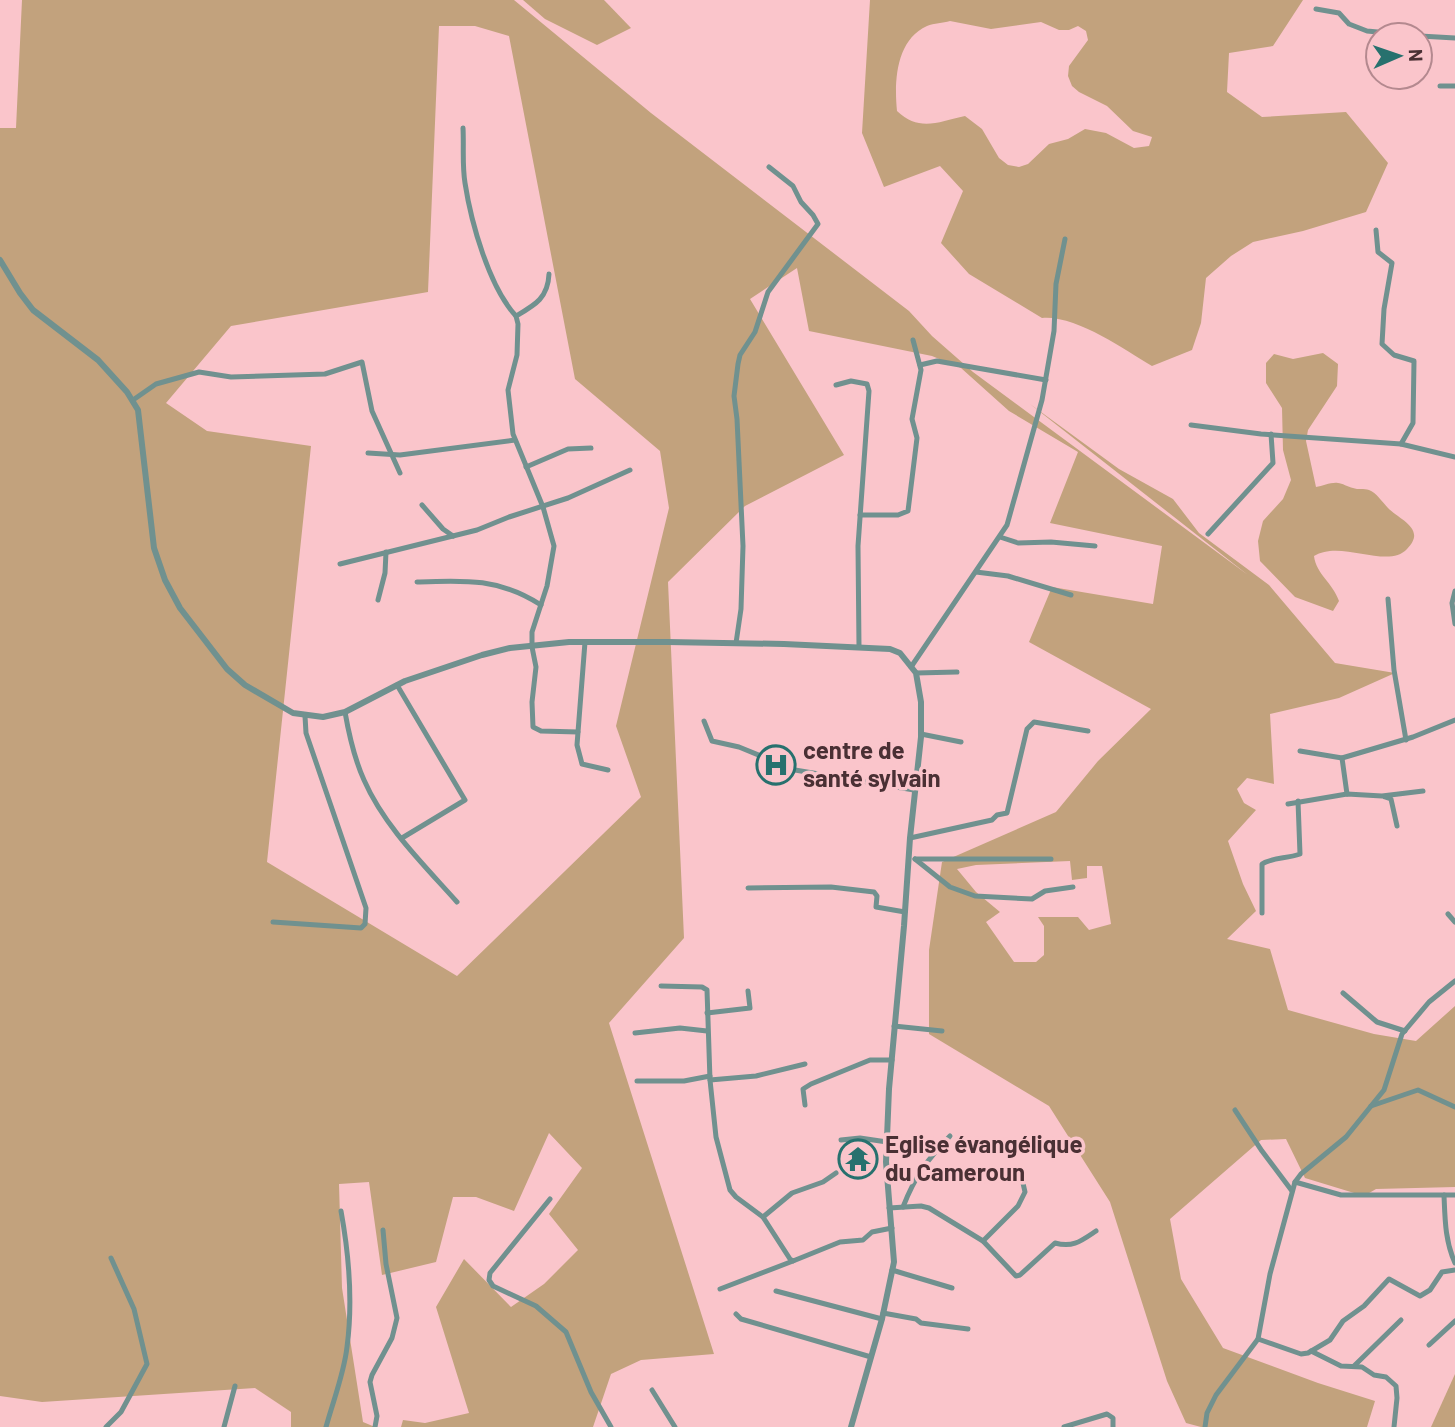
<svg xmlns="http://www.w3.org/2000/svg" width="1455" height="1427" font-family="Barlow,sans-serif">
  <rect width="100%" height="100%" fill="#fac5cb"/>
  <g fill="#c2a27d" fill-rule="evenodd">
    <path d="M22 0H514L651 113 909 311 932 336 973 372 1248 575 1030 404 1119 469 1173 499 1199 533 1269 585 1335 663 1395 673 1339 698 1270 714 1274 784 1247 778 1237 789 1244 803 1256 810 1228 841 1243 884 1256 911 1227 939 1270 949 1288 1010 1374 1034 1416 1041 1455 1006V1187L1376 1189 1364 1196 1305 1178 1286 1139 1261 1140 1170 1219 1181 1279 1223 1348 1318 1383 1375 1401 1367 1427H1201L1186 1423 1167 1381 1110 1202 1049 1106 929 1034V950L942 862 1056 812 1098 761 1151 709 1029 642 1052 587 1153 604 1162 546 1050 523 1078 452 1009 411 961 368 932 356 809 331 797 268 750 299 844 455 745 506 668 582 684 938 609 1023 714 1354 641 1360 611 1374 593 1427H401L403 1420 425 1423 469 1413 436 1307 464 1259 511 1307 544 1284 578 1250 549 1214 582 1168 549 1133 514 1211 476 1197H453L436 1262 382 1275 369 1182 339 1184 342 1288 363 1422 375 1427H291V1412L255 1388 42 1402 0 1396V128H16ZM439 26H475L509 36 575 379 660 451 669 508 616 726 641 797 457 976 267 862 311 446 207 431 166 403 231 326 428 292ZM1070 861 1072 880 1087 878V866H1102L1111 924 1089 930 1078 917H1038L1044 926V955L1036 962H1014L986 922 1000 912 976 892 957 869 976 865Z"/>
    <path d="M523 0H604L631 28 597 45 545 19Z"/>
    <path d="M870 0H1303L1273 46 1229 53 1227 92 1262 117 1346 112 1388 163 1366 212 1303 231 1253 242 1231 256 1206 278 1201 323 1192 350 1152 366C1123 349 1076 315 1042 318L969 274 941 243 963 191 940 166 884 187 862 133ZM950 21 991 29 1041 22 1059 30H1069L1078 26 1086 31 1088 40 1069 66 1068 76 1072 86 1079 92 1107 106 1133 131 1152 137 1149 146 1134 148 1106 133 1085 129 1068 139 1049 144 1028 164 1019 167 1008 165 999 158 982 129 965 116C938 122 919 132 897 111 894 81 896 40 927 26 934 23 943 23 950 21Z"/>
    <path d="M1323 353 1338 364 1337 386 1308 430 1306 441 1316 487C1323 486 1331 482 1338 483 1342 483 1348 487 1353 488 1358 490 1364 488 1369 490 1376 492 1383 503 1388 508 1400 520 1427 529 1407 549 1388 570 1341 539 1314 556 1316 574 1333 583 1339 601L1333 611 1295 597 1260 561 1258 541 1263 521 1283 499 1291 480 1283 450 1282 408 1266 383V363L1274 354 1293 359Z"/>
    <path d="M1455 1374V1427H1431Z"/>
  </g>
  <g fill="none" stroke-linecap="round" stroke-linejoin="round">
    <g stroke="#70918f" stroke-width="5">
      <path d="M1316 9 1339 13 1349 24 1367 31 1409 35"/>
      <path d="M1420 36 1455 38"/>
      <path d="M1440 86H1455"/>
      <path d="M463 128C464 146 462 165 465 183 471 222 489 287 516 316"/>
      <path d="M1376 230 1378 252 1392 263 1384 309 1382 344 1394 355 1414 361 1413 423 1401 444"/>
      <path d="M549 274C548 298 535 305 516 316L518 324 517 355 508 390 513 434 543 507 554 546 547 586 532 632V647L536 667 532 702 533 727 541 731 578 732"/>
      <path d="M920 365 937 361 1046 380"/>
      <path d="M836 385 851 381 867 384 869 391 858 546 859 647"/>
      <path d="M133 400 156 384 199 372 231 377 325 374 362 362 372 411 400 473"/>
      <path d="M1191 425 1261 434 1401 444 1455 457"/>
      <path d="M368 453 400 455 515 440"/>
      <path d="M526 467 568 449 591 448"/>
      <path d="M422 505 443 529 453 536"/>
      <path d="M860 515H898L908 511 917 438 912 419 921 370 913 340"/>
      <path d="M1208 534 1273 463 1271 434"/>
      <path d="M1000 537 1018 543 1051 542 1095 546"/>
      <path d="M340 564 477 530 509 517 568 498 630 470"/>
      <path d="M976 572 1008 576 1071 595"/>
      <path d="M417 582C465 580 499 578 541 605"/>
      <path d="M1455 591 1452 603 1455 624"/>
      <path d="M1388 599 1394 670 1406 740"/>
      <path d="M378 600 385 573 386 552"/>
      <path d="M585 642 577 745 582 764 608 770"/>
      <path d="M736 643 741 609 743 546 737 419 734 396 738 364 740 355 755 332 768 292 818 224 813 215 801 202 793 186 769 167"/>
      <path d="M911 667 1007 525 1042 400 1054 331 1056 284 1065 239"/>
      <path d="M916 673 957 672"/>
      <path d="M397 685 465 800 402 838"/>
      <path d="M345 712C349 735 354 758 364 780 384 826 424 865 457 902"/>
      <path d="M704 721 712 741 739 747 795 770 914 790"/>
      <path d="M921 734 961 742"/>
      <path d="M1300 751 1342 758 1413 737 1455 720"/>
      <path d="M1342 758 1347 794"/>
      <path d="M1385 797 1391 799 1397 826"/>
      <path d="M1288 804 1347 794 1382 796 1423 791"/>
      <path d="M910 838 992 820 997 815 1007 813 1027 729 1034 722 1088 731"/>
      <path d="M915 859 950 887 975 896 1032 899 1045 891 1073 887"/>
      <path d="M915 859H1051"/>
      <path d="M748 888 831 887 874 892 877 896 876 907 905 912"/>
      <path d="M1262 913V864C1273 857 1287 859 1300 854L1298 801"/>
      <path d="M1448 914 1455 922"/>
      <path d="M273 922 361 928 365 924 366 908 306 733 305 716"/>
      <path d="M661 986 702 987 707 990 710 1080 716 1137 730 1190 736 1197 763 1217 790 1259 793 1261 840 1242 863 1240 872 1232 892 1228"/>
      <path d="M1343 993 1377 1022 1405 1031"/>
      <path d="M707 1013 750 1008 748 991"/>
      <path d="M894 1026 942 1031"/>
      <path d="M635 1033 680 1028 707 1031"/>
      <path d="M710 1080 756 1076 805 1064"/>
      <path d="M637 1081H684L710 1076"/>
      <path d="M805 1105 803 1089 811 1084 870 1060H892"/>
      <path d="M1371 1106 1418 1090 1455 1107"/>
      <path d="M1235 1110 1262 1151 1292 1191"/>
      <path d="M841 1140 860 1138 887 1142"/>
      <path d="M1295 1182 1341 1195H1455"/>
      <path d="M1444 1195C1445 1219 1445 1241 1455 1263"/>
      <path d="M550 1199 490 1273 489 1280 493 1286 536 1306 566 1332 591 1392 611 1427"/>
      <path d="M903 1207C915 1176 927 1160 950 1136"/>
      <path d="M889 1208 921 1206 929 1208 983 1241 1016 1276 1020 1275 1055 1243C1073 1248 1081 1241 1096 1231"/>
      <path d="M763 1217 792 1193 823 1182 836 1173"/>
      <path d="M983 1241 1018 1206 1025 1192 1020 1170"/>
      <path d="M892 1270 952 1288"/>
      <path d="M720 1289 793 1261"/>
      <path d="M776 1291 882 1319"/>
      <path d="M883 1313 916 1319 921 1323 968 1329"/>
      <path d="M736 1314 741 1319 871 1357"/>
      <path d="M1258 1339 1301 1354 1308 1353 1330 1340 1343 1321 1364 1306 1389 1279 1420 1296 1430 1290 1442 1272 1455 1270"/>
      <path d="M1429 1345 1455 1321"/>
      <path d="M1311 1351 1341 1366 1362 1367 1374 1375 1386 1377 1396 1386 1397 1398 1394 1427"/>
      <path d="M1354 1366 1401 1320"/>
      <path d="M652 1390 675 1427"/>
      <path d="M106 1427 121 1412 147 1364 134 1309 111 1258"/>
      <path d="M224 1427 235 1386"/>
      <path d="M326 1427C333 1401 344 1374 347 1347 353 1302 349 1255 341 1211"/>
      <path d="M375 1427 377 1416 370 1382 372 1375 392 1338 397 1318 386 1264 383 1230"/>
      <path d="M1064 1427 1107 1414 1113 1418V1427"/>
      <path d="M1205 1427 1207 1413 1216 1395 1258 1339 1270 1274 1295 1182 1301 1174 1346 1137 1384 1090 1402 1034 1429 1002 1455 981"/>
    </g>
    <path stroke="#70918f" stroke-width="6" d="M0 260 20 293 33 310 98 360 127 392 138 410 154 548 165 580 180 608 227 669 245 685 293 713 323 717 345 712 405 681 482 655 510 648 569 642H668L784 644 890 649 900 653 916 673 921 702V737L910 838 904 926 889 1089 886 1162 894 1262 882 1319 851 1427"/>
  </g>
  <defs>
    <g id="hospital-ring" transform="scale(2.0125)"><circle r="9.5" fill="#fac5cb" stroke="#27716e" stroke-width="1.5"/><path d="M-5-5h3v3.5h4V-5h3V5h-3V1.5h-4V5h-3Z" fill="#27716e"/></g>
    <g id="temple-ring" transform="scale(2.0125)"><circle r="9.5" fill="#fac5cb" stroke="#27716e" stroke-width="1.5"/><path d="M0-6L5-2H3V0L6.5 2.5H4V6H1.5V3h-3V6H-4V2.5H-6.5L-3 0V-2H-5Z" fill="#27716e"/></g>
  </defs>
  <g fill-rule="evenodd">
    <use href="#hospital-ring" x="776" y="765"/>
    <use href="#temple-ring" x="858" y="1159"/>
  </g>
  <g text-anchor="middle" stroke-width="7" stroke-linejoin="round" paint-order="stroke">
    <g font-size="24" font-weight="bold" fill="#4a3034" stroke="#fac5cb" text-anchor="start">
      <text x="803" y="759">centre de<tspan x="803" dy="28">santé sylvain</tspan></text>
      <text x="885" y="1153">Eglise évangélique<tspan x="885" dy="28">du Cameroun</tspan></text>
    </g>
  </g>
  <g transform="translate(1399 56) rotate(88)"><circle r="33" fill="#fac5cb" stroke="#b4898f" stroke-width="2"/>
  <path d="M0-5L12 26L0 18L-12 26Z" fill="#27716e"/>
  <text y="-10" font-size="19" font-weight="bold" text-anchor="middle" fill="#4a3034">N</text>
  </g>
</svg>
